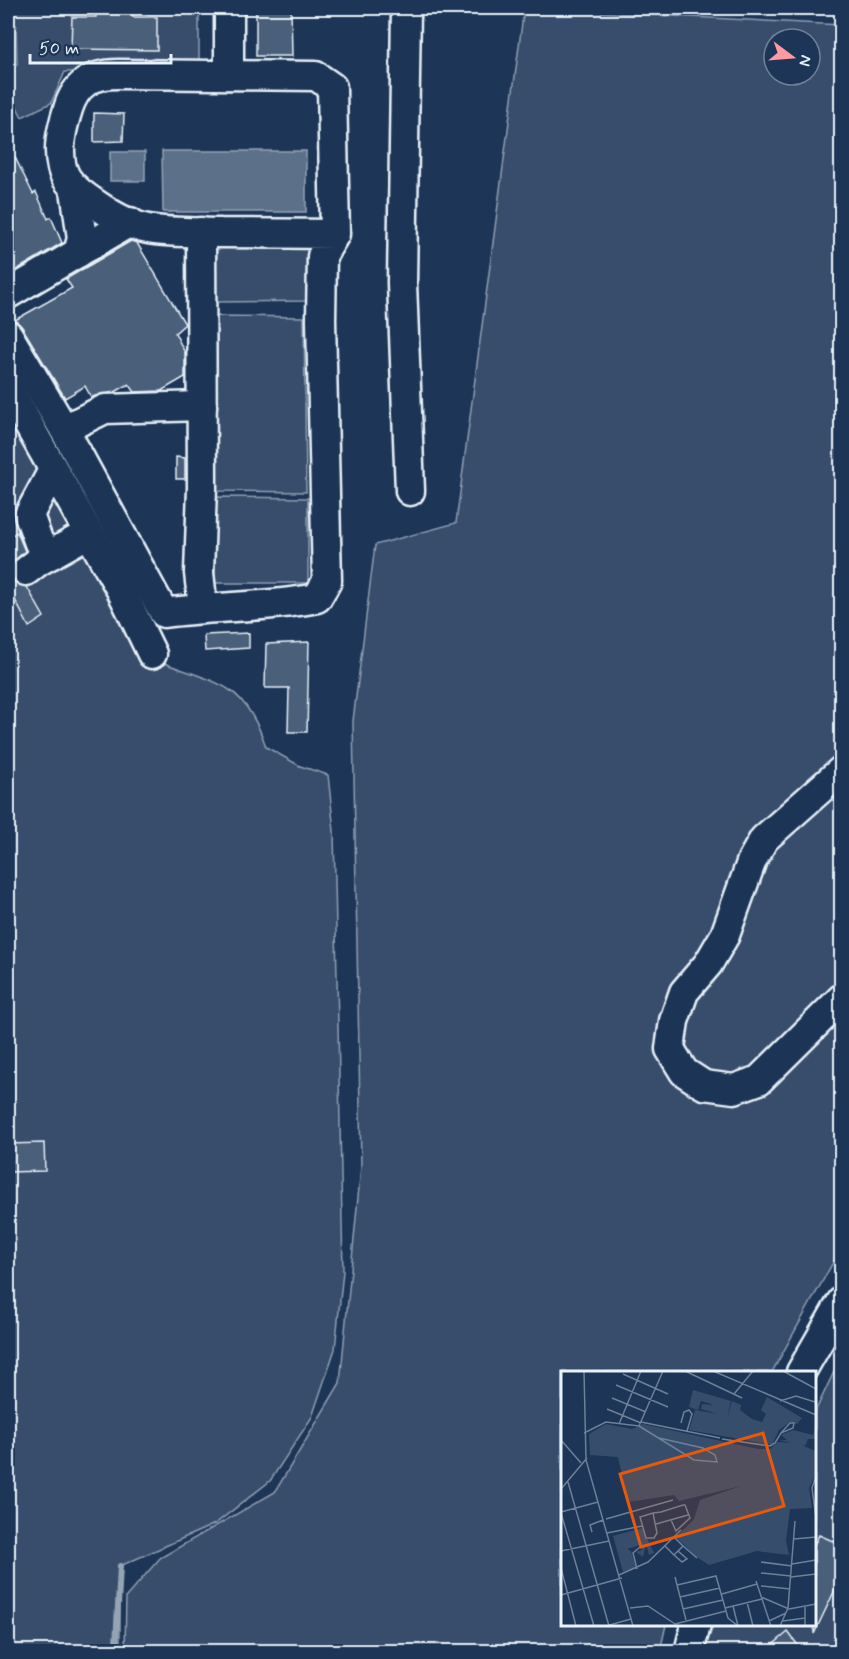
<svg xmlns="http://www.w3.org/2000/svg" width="849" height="1659" font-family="Mynerve,sans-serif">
  <rect width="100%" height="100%" fill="#1d3557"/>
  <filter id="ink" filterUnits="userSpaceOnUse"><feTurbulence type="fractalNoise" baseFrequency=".0167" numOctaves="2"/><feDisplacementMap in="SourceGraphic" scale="12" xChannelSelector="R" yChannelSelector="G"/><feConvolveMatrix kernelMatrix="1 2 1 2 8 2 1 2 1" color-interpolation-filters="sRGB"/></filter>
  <g filter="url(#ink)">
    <g fill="#374d6c" stroke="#909fb2" stroke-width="1.5" fill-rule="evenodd">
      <path d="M8 8H199V71L65 72 51 103 22 117 8 89V65H17L16 25H8Z"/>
      <path d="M524 8 841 25V1248L772 1372H562V1624L666 1625 660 1651 125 1652 126 1597 160 1558 275 1492 340 1383 361 1166 353 721 375 545 456 523ZM774 39H810V75H774Z"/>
      <path d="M216 241H311L310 301 216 302Z"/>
      <path d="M215 316 304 317 306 492 217 491Z"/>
      <path d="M8 410 143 653C170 669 202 673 228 689 247 700 260 728 266 747L300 766 328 775 334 831 343 1271 335 1349 312 1417 270 1481 215 1524 120 1566V1651H8Z"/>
      <path d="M215 497 308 498V583H215Z"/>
      <path d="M841 1357V1651L703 1652 714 1625 814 1624 815 1412Z"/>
    </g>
    <g fill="#5d7089" stroke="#95a4b5" stroke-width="1.5">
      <path d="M162 151H306V212H163Z"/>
      <rect x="110" y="152" width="35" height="29"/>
    </g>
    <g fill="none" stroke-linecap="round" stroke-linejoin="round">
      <path stroke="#95a4b5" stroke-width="6" d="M116 1644 120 1566"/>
    </g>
    <g fill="#495e7a" stroke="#e8f1f8" stroke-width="1.5">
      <path d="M96 8H133V17H157V50L71 49 72 17H96Z"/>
      <path d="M256 8H291L292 56H256Z"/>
      <path d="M94 113 124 114 123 141 94 142Z"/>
      <path d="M8 143 33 194 36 192 48 219 51 217 62 243 8 275Z"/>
      <path d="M131 241 137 243 185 324 175 333 185 353V377L161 391 135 392 129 384 115 392 91 397 85 386 65 398 22 327 15 320 72 288 66 279Z"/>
      <path d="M176 457 185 458V479H176Z"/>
      <path d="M17 532 25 551 11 564 10 574 13 581 27 587 44 617 29 627 8 586V538Z"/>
      <path d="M249 633V648L205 651 204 635Z"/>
      <path d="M309 642 307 732H288L289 688H265L266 644Z"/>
      <path d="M44 1143 45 1171 8 1172V1144Z"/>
      <path d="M819 1535 842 1545V1575L814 1634V1545Z"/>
      <path d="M788 1632 803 1652H764Z"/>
    </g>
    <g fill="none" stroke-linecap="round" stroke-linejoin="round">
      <g stroke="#e8f1f8" stroke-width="33">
        <g id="minor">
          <path d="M229 8V75"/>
          <path d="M406 8 402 283 410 491"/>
          <path d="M75 190 82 238 78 253"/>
          <path d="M201 232 202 488 199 573 203 608"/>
          <path d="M8 294 130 222"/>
          <path d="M8 335 64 429"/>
          <path d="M8 388 122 592 152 654"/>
          <path d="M202 406 105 409 64 429 164 613C215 606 267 608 317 598L327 581 321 320 322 256 335 234 332 87 316 76 118 74C92 74 76 83 68 109 62 128 57 148 62 168 65 180 77 191 87 198 105 211 126 225 148 229 172 233 197 232 221 233 259 233 297 234 335 234"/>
          <path d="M52 554 39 543 29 515 53 470"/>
          <path d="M26 571 39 561 89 533"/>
          <path d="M842 770 764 839 752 860 725 935 708 964 684 992 674 1021 670 1049 684 1072 704 1085 734 1089 759 1080 842 998"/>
          <path d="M801 1372 842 1301"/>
          <path d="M689 1652 696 1624"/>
        </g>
      </g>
      <use href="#minor" stroke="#1d3557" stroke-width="28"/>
    </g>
  </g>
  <g transform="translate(561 1371)">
    <rect width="255" height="255" fill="#1d3557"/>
    <path d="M132 19 170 30 166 48 171 30 180 34 179 39 191 48 201 51 205 43 200 39 206 26 241 47 236 53 229 51 218 59 211 74 128 59 134 39 157 43 140 38 141 33 153 34 140 30 137 39 128 36ZM255 51V68H247L244 75 218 69H226L220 64 232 59 252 64ZM45 53 71 58 82 53 197 78H209L216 71 235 72 255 80V103L248 117 251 137 229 138 225 170 228 184 196 180 148 194 134 185 115 166 133 148 139 129 180 115 118 130 113 124 67 131 57 86 29 84 28 63ZM81 157 93 182 88 184 85 173 82 186 75 181 81 179 79 174 66 178 70 180 75 197 62 201 52 165Z" fill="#374d6c"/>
    <path fill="none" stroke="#6e8097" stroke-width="1.5" d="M23 0 25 89 72 255M124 0 181 27M152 0 255 44M222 0 255 18M62 3 107 23M55 14 107 36M173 23 192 0M51 27 85 41M219 30 235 25 254 31M46 38 80 52M80 51 159 67M120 52 123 41 128 39 131 43 126 60M58 53 80 0M78 55 133 89 156 91 154 84 142 77 98 67M23 62 45 51 78 55 102 0M161 68 209 75 214 72 220 62 229 52H233L232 57 220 62M0 69 20 92M255 105 251 117 255 147M7 111 48 255M0 118 26 87M0 141 37 131M0 142 33 255M92 142 96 162 93 167H85L79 146 92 142 100 141 122 134H124L129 147 115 160 110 149M45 148 112 129M95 153 127 144M31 161 29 154 42 149M46 162 81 155M233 168 255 166M104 175 113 184 122 175 113 166M122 175 136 187M0 180 48 170M113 184 121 191 126 188 117 180M200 191 231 195M231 193 255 189M0 197 15 255M76 198 72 182 79 176M200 202 230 205M58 204 87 191 120 159M114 206 125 249M230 206 255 203M195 210 210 255M116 214 155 205 167 247 177 255M200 215 229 218M161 223 196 213M0 224 61 207M119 226 159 217M200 226 228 238 255 233M186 231 192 255M172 235 177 255M244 235V255M69 237 87 235 117 255M164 237 201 228M122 238 162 229M208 250 225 242M222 250 244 247M114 253 165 240M45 255 70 248M219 255 227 237 234 150"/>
    <path fill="#e8590c" fill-opacity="0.15" stroke="#e8590c" stroke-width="3" d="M202 62 223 135 80 176 59 103Z"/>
    <rect width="255" height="255" fill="none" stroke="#e8f1f8" stroke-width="3"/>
  </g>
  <rect width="849" height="1659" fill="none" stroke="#1d3557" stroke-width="30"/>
  <rect x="15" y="15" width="819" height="1629" fill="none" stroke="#e8f1f8" stroke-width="2" filter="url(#ink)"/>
  <g transform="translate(792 57) rotate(106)"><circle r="28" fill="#1d3557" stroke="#6e8097" stroke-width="1.5"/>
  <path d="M0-4.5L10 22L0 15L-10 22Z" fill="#ff9aa2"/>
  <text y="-9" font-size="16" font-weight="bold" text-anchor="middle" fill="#e8f1f8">N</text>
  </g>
  <path d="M30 54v9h141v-9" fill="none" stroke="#e8f1f8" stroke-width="3"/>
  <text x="39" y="54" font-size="18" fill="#e8f1f8" stroke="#1d3557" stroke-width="4.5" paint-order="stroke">50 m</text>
</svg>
